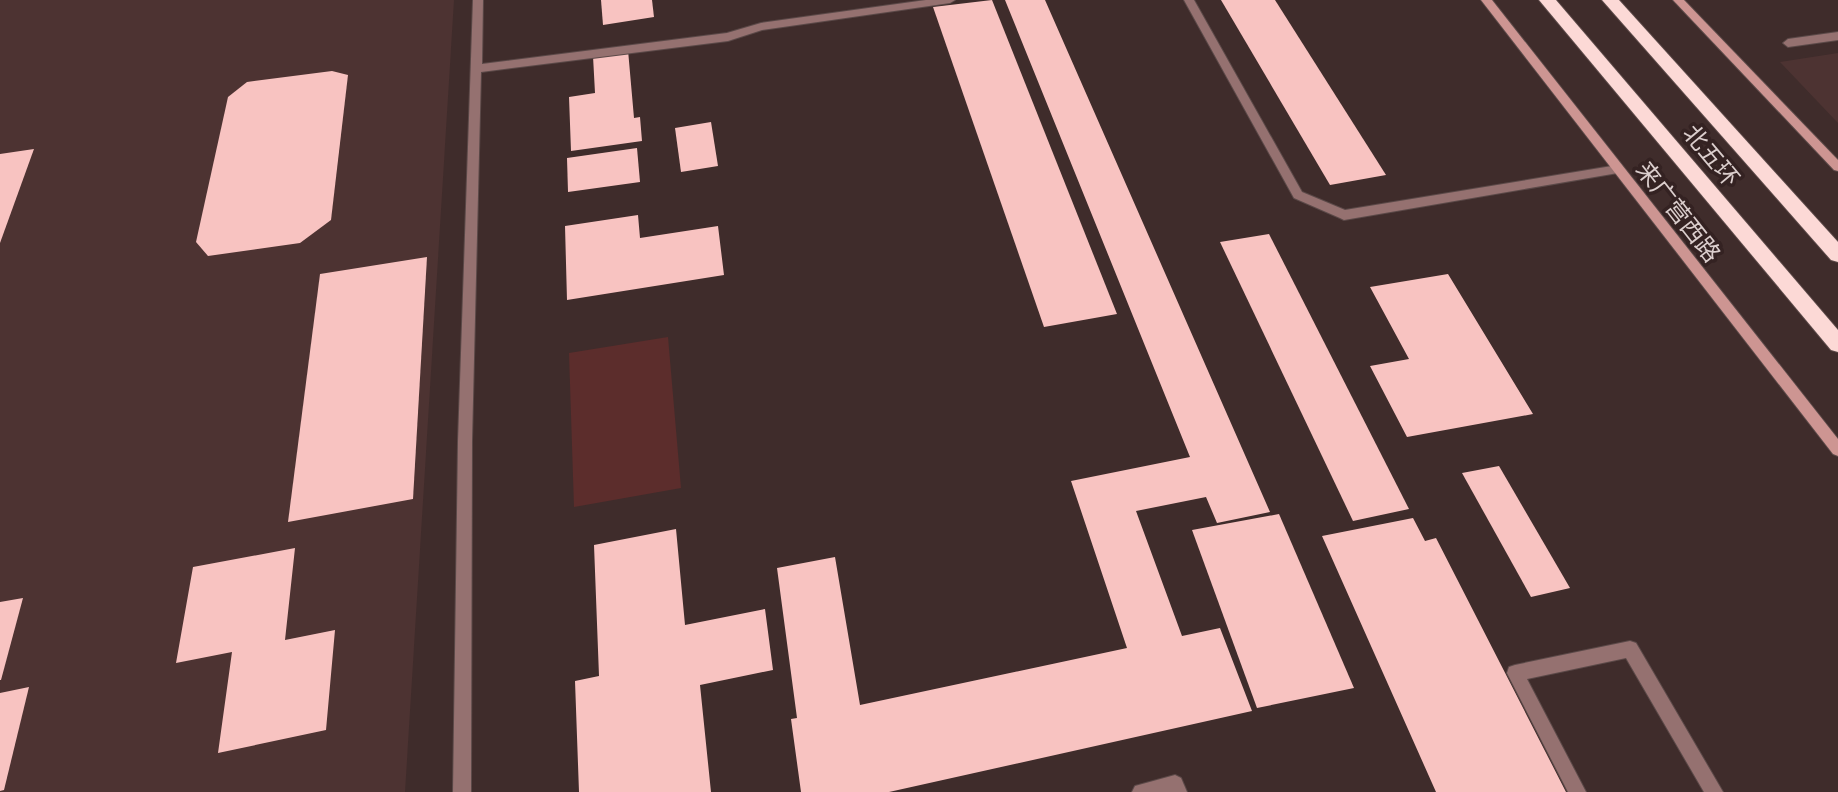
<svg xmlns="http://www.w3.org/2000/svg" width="1838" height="792" font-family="'Libre Baskerville','Noto Sans SC',serif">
  <rect width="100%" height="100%" fill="#3f2c2b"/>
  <g fill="#4d3332">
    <path d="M0 0H454L405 792H0Z"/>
    <path d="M1838 53V123L1780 62Z"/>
  </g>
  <path fill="#5c2d2c" d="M668 337 681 488 574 507 569 353Z"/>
  <g fill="#f8c3c1">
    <path d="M601 0H652L654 17 603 25Z"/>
    <path d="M992 0 1117 314 1044 327 933 7Z"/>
    <path d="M1005 0H1045L1270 512 1217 523 1206 497 1136 511 1182 636 1220 628 1252 711 889 792H801L791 719 797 718 777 568 835 557 860 705 1127 648 1071 481 1190 457Z"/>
    <path d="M1221 0H1275L1386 175 1330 185Z"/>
    <path d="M628 50 634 118 640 117 642 141 571 151 569 97 595 93 593 56Z"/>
    <path d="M332 71 348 75 331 220 300 243 208 256 196 242 228 97 247 82Z"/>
    <path d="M711 122 718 166 681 172 675 128Z"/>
    <path d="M637 148 640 182 568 192 567 158Z"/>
    <path d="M34 149 0 243V154Z"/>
    <path d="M638 215 640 238 718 226 724 275 567 300 565 226Z"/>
    <path d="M1269 234 1409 509 1353 521 1220 242Z"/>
    <path d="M427 257 413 499 288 522 320 274Z"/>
    <path d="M1448 274 1533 414 1407 437 1370 366 1409 359 1370 287Z"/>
    <path d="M1499 466 1570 588 1531 597 1462 473Z"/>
    <path d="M1279 514 1354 688 1257 708 1192 530Z"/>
    <path d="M1413 518 1425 541 1436 538 1566 792H1436L1322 536Z"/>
    <path d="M676 529 685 625 765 609 773 670 700 685 711 792H579L575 681 599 676 594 545Z"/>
    <path d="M295 548 285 640 335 630 326 730 218 753 232 652 176 663 193 567Z"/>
    <path d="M23 598 1 680H0V602Z"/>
    <path d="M29 687 4 790 0 791V693Z"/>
  </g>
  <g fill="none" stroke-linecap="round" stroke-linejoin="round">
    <g stroke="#5b4948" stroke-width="2">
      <path id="lane" d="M1838 32V40L1788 47 1783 43 1788 39Z"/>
    </g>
    <g stroke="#5b4948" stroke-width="2">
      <g id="street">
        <path d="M473 0H483L482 64 727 33 761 23 926 0H955L950 3 762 30 728 41 481 72 472 441 471 792H453L458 441Z"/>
        <path d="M1184 0H1194L1302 192 1345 210 1618 165 1624 169 1618 173 1344 220 1340 218 1294 198Z"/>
        <path d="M1630 641 1636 643 1723 792H1704L1626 658 1527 679 1586 792H1568L1507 673 1509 667 1515 665Z"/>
        <path d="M1175 775 1181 778 1187 792H1132L1135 786Z"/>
      </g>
    </g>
    <g stroke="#5b4948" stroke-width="2">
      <g id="secondary">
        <path d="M1481 0H1492L1838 439V456L1833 454Z"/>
        <path d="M1673 0H1684L1838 160V171L1834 170Z"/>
      </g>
    </g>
    <g stroke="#5b4948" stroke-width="2">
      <g id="highway">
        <path d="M1539 0H1556L1838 330V352L1831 350Z"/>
        <path d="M1602 0H1619L1838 242V262L1831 260Z"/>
      </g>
    </g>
    <use href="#lane" fill="#957170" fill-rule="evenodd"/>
    <use href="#street" fill="#957170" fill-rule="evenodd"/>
    <use href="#secondary" fill="#cd9592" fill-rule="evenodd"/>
    <use href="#highway" fill="#fcd9d6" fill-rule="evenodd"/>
  </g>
  <g text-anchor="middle" stroke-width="7" stroke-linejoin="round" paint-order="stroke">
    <g font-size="24" fill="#dbcecd" stroke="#342222">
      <text transform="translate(1711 156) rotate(50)" y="8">北五环</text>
      <text transform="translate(1678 212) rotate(52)" y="8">来广营西路</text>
    </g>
  </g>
</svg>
